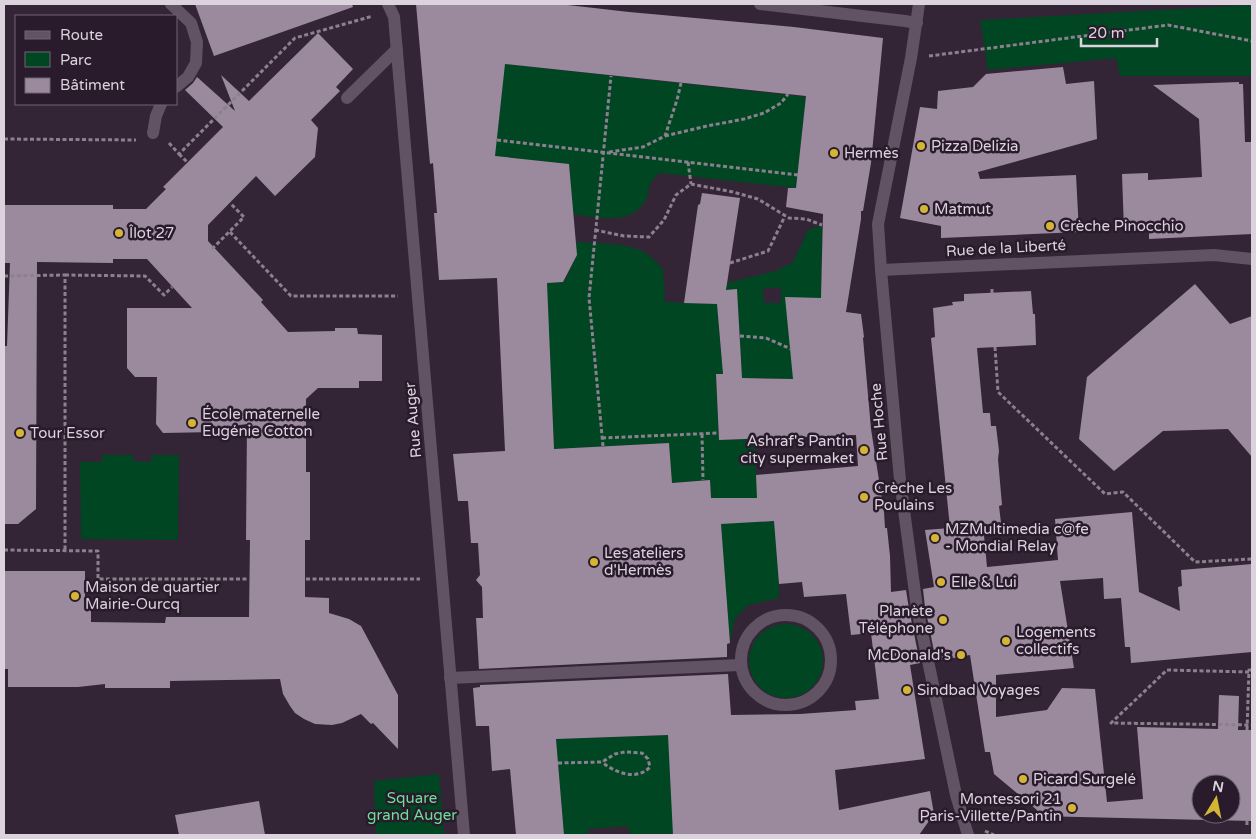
<svg xmlns="http://www.w3.org/2000/svg" width="1256" height="839" font-family="'Varela Round',sans-serif">
  <rect width="100%" height="100%" fill="#332535"/>
  <g fill="#004623" fill-rule="evenodd">
    <path d="M1252 5V76H1120L1116 58 988 70 980 20Z"/>
    <path d="M505 64 806 97 796 188 659 173C656 177 651 181 650 185 648 190 648 196 646 200 631 226 598 218 573 214L569 164 502 157 493 171Z"/>
    <path d="M822 225 821 298 793 379 742 378 738 304H724L727 283 776 271 793 262 808 230ZM763 288H781V303H764Z"/>
    <path d="M576 242C594 243 626 243 642 251 650 255 657 263 663 269L665 302 717 304 723 374H716L719 440 754 439 759 522 797 520 775 536 779 584V598L748 605 735 619 730 642 722 546 721 498H711L710 480 672 483 669 443 554 449 546 283 564 282 577 255Z"/>
    <path d="M102 455H133V461L151 462V455H179L178 540 81 539 80 462H102Z"/>
    <circle cx="786" cy="661" r="37"/>
    <path d="M668 735 716 833 676 835H629L628 826 588 829V835H564L556 739Z"/>
    <path d="M439 774 444 835H376L374 781Z"/>
  </g>
  <g fill="#9b8a9e" fill-rule="evenodd">
    <path d="M195 4H352L353 7 214 56Z"/>
    <path d="M416 4H559L629 12 794 27 883 38 871 163 863 211H861V219L846 312 861 314 864 337 863 338 871 429 884 512 885 528H887L890 556 891 592 906 590 909 609 920 663 910 665 925 759 835 770 839 810 930 791 934 814 919 835H673L668 735 556 739 564 835H516L510 769 492 771 489 726H476L473 688 480 687V685L728 674 731 715 800 714 856 710 855 701 879 699 871 633 851 635 846 594 804 597 802 582 779 584 774 521 721 524 730 643 727 644V657L479 669 476 618H483L482 587 476 580 480 575 478 543H471L468 501H458L453 454 505 451 497 278 439 280 434 213H437L433 163 430 164ZM505 64 806 96 796 188H788L786 207 823 214 821 298 785 297 793 379 742 378 737 289 726 290 740 198 702 193 700 204 698 205 684 303 717 304 723 374H716L719 440 856 435 858 466 756 475 757 498H711L710 480 672 483 669 443 554 449 547 283 563 282 577 255 569 164 495 156Z"/>
    <path d="M318 33 353 69 336 87 340 91 311 120 318 128 315 157 275 196 256 176 208 225V241L263 300 261 302 288 332 335 331V328H357L358 334 382 335V381H359V388H318L306 399V472H310V540H305V597L329 598V613L349 619 361 626 398 695V749L373 723 371 724 361 714 342 723 332 725 315 724 304 719 295 713 290 706 283 694 280 679 170 681V688H105V684L78 687H8V669H4V571H85V599H91V622L165 623 166 617H249L250 540H246L247 424 218 428 215 432 163 433 156 424 157 377H135L127 368V308H192L147 259H113V263L37 262 36 509 18 524H4V346H7L10 263H4V205H113V209H146L166 189 163 187 223 127 185 90 193 83 197 77 235 111 221 75 249 101Z"/>
    <path d="M1063 67 1066 84 1094 81 1097 139 978 172 980 179 1076 175 1079 232 941 238V226L900 218 920 107 937 109 938 91 973 87 986 74Z"/>
    <path d="M1239 82V84H1243L1245 142H1252V234L1149 239V229L1124 230 1122 174 1148 173V180L1202 177 1199 119 1153 85Z"/>
    <path d="M1195 284 1230 324 1252 316V457L1228 429 1163 431 1114 471 1079 439 1087 377Z"/>
    <path d="M1031 291 1033 314H1035L1036 345 977 348 983 413H990L991 426H996L999 451 998 459 1002 505 999 506 1001 523 983 525 987 567 1058 560 1055 519 1132 512 1139 592 1180 611 1178 587 1182 586 1181 570 1252 564V652L1131 663 1130 647H1125L1121 598 1104 599 1103 578 1060 581 1074 668 996 675V717L1047 710 1062 688 1095 689 1107 802 1143 799 1137 727 1218 729 1219 695 1239 696 1238 730H1252V821L1036 816 1037 810 994 774 990 752H985L970 655 936 661 925 607 923 589 934 587 925 530 950 528 931 338 935 337 933 308 953 305 952 302 964 301V294ZM1201 784H1231V814H1201Z"/>
    <path d="M259 801 265 835H179L175 815Z"/>
  </g>
  <g fill="none" stroke-linecap="round" stroke-linejoin="round">
    <g stroke="#8c808e" stroke-width="3" stroke-dasharray="4 2.5" stroke-linecap="butt">
      <path d="M929 56 1168 25 1252 41"/>
      <path d="M665 136 707 126 744 119 764 113 781 103 788 94"/>
      <path d="M4 139 136 140"/>
      <path d="M497 140 798 175"/>
      <path d="M169 143 179 154 295 38 373 16"/>
      <path d="M609 152 643 147 665 136 677 100 681 83"/>
      <path d="M179 154 187 162"/>
      <path d="M688 162 691 184"/>
      <path d="M595 230 624 236 649 237 664 220 676 195 691 184 733 192 758 199 789 218 806 219 822 225"/>
      <path d="M230 232 291 296H398"/>
      <path d="M212 249 244 217 230 203"/>
      <path d="M730 263 768 251 785 216"/>
      <path d="M65 275 145 276 164 295 172 287"/>
      <path d="M4 276 65 275V551"/>
      <path d="M992 289V293"/>
      <path d="M740 336 766 338 791 349"/>
      <path d="M995 347 998 392 1105 494 1123 492 1195 562 1252 559"/>
      <path d="M702 434 703 480"/>
      <path d="M602 438 718 433"/>
      <path d="M603 446 589 298 611 76"/>
      <path d="M4 550 98 551V579H248"/>
      <path d="M306 579H420"/>
      <path d="M1249 672 1167 670 1111 723 1252 725"/>
      <path d="M1247 730 1249 670H1252"/>
      <path d="M558 763 602 762 615 754 625 752 642 753 648 759 650 767C637 781 615 773 602 762"/>
      <path d="M1247 821V825"/>
      <path d="M985 831 994 835"/>
    </g>
    <g stroke="#615264" stroke-width="12">
      <path d="M171 4 191 23 197 42 196 63 188 77 176 87"/>
      <path d="M347 98 397 49"/>
      <path d="M153 133 156 116 161 104"/>
      <circle cx="786" cy="660" r="45"/>
      <path d="M450 678 740 665"/>
    </g>
    <path stroke="#615264" stroke-width="12" d="M881 270 878 224 911 58 919 4"/>
    <g stroke="#615264" stroke-width="12">
      <path d="M388 4 394 17 464 835"/>
      <path d="M760 4 905 21 917 23"/>
      <path d="M968 835 956 795 917 608 900 480 881 270 1214 255 1252 259"/>
    </g>
  </g>
  <g fill="#d5b534" stroke="#291b2b" stroke-width="2">
    <circle cx="921" cy="146" r="5"/>
    <circle cx="834" cy="153" r="5"/>
    <circle cx="924" cy="209" r="5"/>
    <circle cx="1050" cy="226" r="5"/>
    <circle cx="119" cy="233" r="5"/>
    <circle cx="192" cy="423" r="5"/>
    <circle cx="20" cy="433" r="5"/>
    <circle cx="864" cy="450" r="5"/>
    <circle cx="864" cy="497" r="5"/>
    <circle cx="935" cy="538" r="5"/>
    <circle cx="594" cy="562" r="5"/>
    <circle cx="941" cy="582" r="5"/>
    <circle cx="75" cy="596" r="5"/>
    <circle cx="943" cy="620" r="5"/>
    <circle cx="1006" cy="641" r="5"/>
    <circle cx="961" cy="655" r="5"/>
    <circle cx="907" cy="690" r="5"/>
    <circle cx="1023" cy="779" r="5"/>
    <circle cx="1072" cy="808" r="5"/>
  </g>
  <g text-anchor="middle" stroke-width="5" stroke-linejoin="round" paint-order="stroke">
    <g font-size="15" fill="#dbd2dd" stroke="#291b2b" text-anchor="start">
      <text x="931" y="151">Pizza Delizia</text>
      <text x="844" y="158">Hermès</text>
      <text x="934" y="214">Matmut</text>
      <text x="1060" y="231">Crèche Pinocchio</text>
      <text x="129" y="238">Îlot 27</text>
      <text x="202" y="419">École maternelle<tspan x="202" dy="17">Eugénie Cotton</tspan></text>
      <text x="30" y="438">Tour Essor</text>
      <text x="854" y="446" text-anchor="end">Ashraf's Pantin<tspan x="854" dy="17">city supermaket</tspan></text>
      <text x="874" y="493">Crèche Les<tspan x="874" dy="17">Poulains</tspan></text>
      <text x="945" y="534">MZMultimedia c@fe<tspan x="945" dy="17">- Mondial Relay</tspan></text>
      <text x="604" y="558">Les ateliers<tspan x="604" dy="17">d'Hermès</tspan></text>
      <text x="951" y="587">Elle &amp; Lui</text>
      <text x="85" y="592">Maison de quartier<tspan x="85" dy="17">Mairie-Ourcq</tspan></text>
      <text x="933" y="616" text-anchor="end">Planète<tspan x="933" dy="17">Téléphone</tspan></text>
      <text x="1016" y="637">Logements<tspan x="1016" dy="17">collectifs</tspan></text>
      <text x="951" y="660" text-anchor="end">McDonald's</text>
      <text x="917" y="695">Sindbad Voyages</text>
      <text x="1033" y="784">Picard Surgelé</text>
      <text x="1062" y="804" text-anchor="end">Montessori 21<tspan x="1062" dy="17">Paris-Villette/Pantin</tspan></text>
    </g>
    <g font-size="15" fill="#dbd2dd" stroke="#291b2b">
      <text transform="translate(1006 248) rotate(-3)" y="5">Rue de la Liberté</text>
      <text transform="translate(413 420) rotate(-95)" y="5">Rue Auger</text>
      <text transform="translate(879 422) rotate(-95)" y="5">Rue Hoche</text>
    </g>
    <g font-size="15" fill="#6ddf97" stroke="#291b2b">
      <text x="412" y="803">Square<tspan x="412" dy="17">grand Auger</tspan></text>
    </g>
  </g>
  <rect width="1256" height="839" fill="none" stroke="#dbd2dd" stroke-width="10"/>
  <rect x="15" y="15" width="162" height="90" fill="#291b2b" stroke="#706472"/>
  <rect x="25" y="31" width="25" height="8" fill="#615264" stroke="#706472"/>
  <text x="60" y="40" font-size="15" fill="#dbd2dd">Route</text>
  <rect x="25" y="52" width="25" height="15" fill="#004623" stroke="#706472"/>
  <text x="60" y="65" font-size="15" fill="#dbd2dd">Parc</text>
  <rect x="25" y="78" width="25" height="15" fill="#9b8a9e" stroke="#706472"/>
  <text x="60" y="90" font-size="15" fill="#dbd2dd">Bâtiment</text>
  <g transform="translate(1216 799) rotate(10)"><circle r="24" fill="#291b2b" stroke="#706472"/>
  <path d="M0-4L9 19L0 12L-9 19Z" fill="#d5b534"/>
  <text y="-8" font-size="14" font-weight="bold" text-anchor="middle" fill="#dbd2dd">N</text>
  </g>
  <path d="M1081 38v8h76v-8" fill="none" stroke="#dbd2dd" stroke-width="2.5"/>
  <text x="1088" y="38" font-size="15" fill="#dbd2dd" stroke="#291b2b" stroke-width="4" paint-order="stroke">20 m</text>
</svg>
